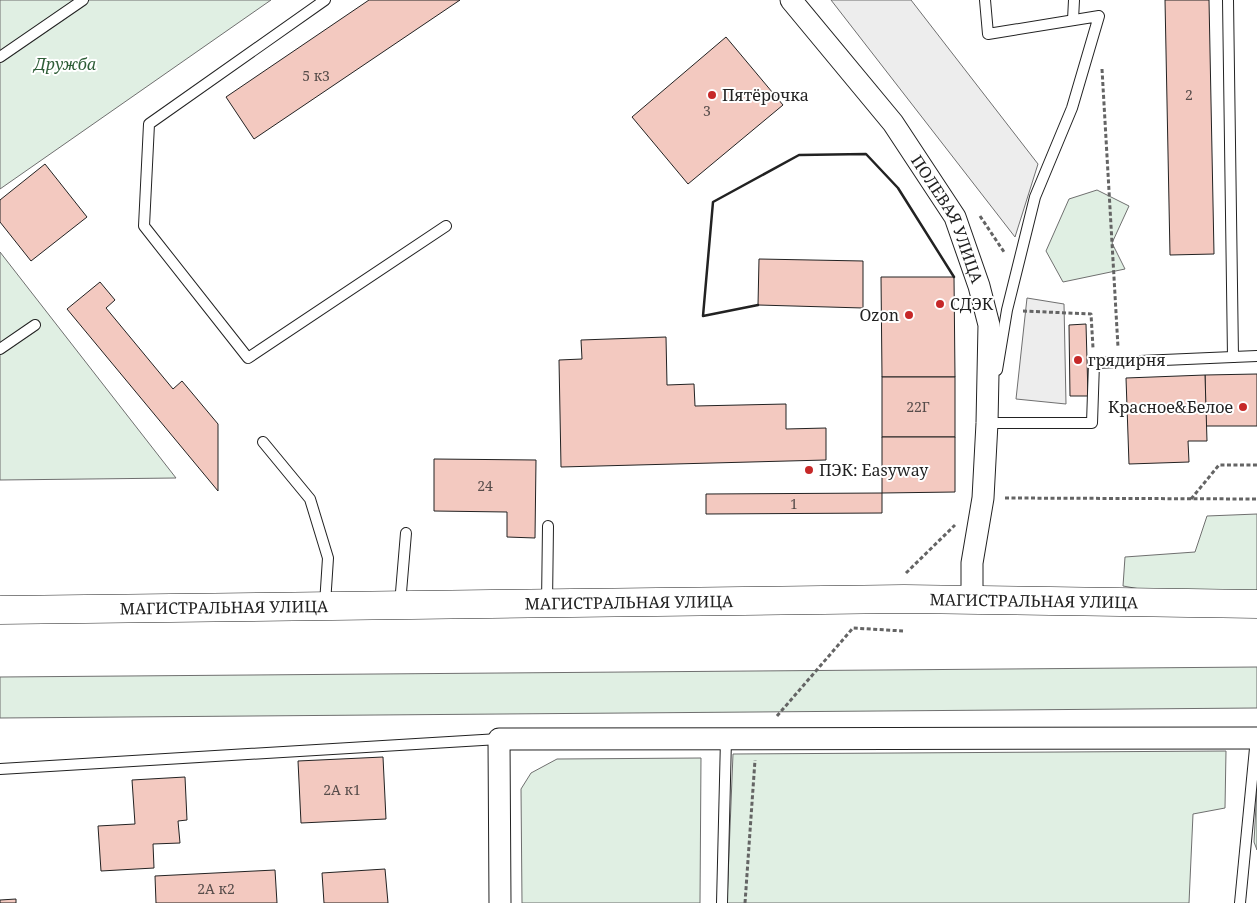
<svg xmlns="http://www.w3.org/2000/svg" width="1257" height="903" font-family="'Noto Serif',serif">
  <rect width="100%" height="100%" fill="#fff"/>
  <g fill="#e0efe3" stroke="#6f6f6f">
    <path d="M0 0H271L0 189Z"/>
    <path d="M1097 190 1129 206 1112 243 1125 269 1063 282 1046 251 1069 199Z"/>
    <path d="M0 252 176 478 0 480Z"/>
    <path d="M1257 514V592L1168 594 1123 586 1125 557 1195 552 1207 516Z"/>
    <path d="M1257 667V708L0 718V677Z"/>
    <path d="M1226 751 1225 808 1193 814 1189 903H727L733 754Z"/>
    <path d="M701 758 700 903H522L521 789 531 773 557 759Z"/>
    <path d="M1257 787V850L1254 842Z"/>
  </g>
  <g fill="#ededed" stroke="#6f6f6f">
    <path d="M831 0H911L1038 164 1015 237Z"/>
    <path d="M1027 298 1064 304 1066 404 1016 399Z"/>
  </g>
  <g fill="#f3c9c0" stroke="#222">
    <path d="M369 0H460L254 139 226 97Z"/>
    <path d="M1165 0H1209L1214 254 1170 255Z"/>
    <path d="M726 37 783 105 688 184 632 117Z"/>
    <path d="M45 164 87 217 31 261 0 222V200Z"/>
    <path d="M759 259 863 261V308L758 305Z"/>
    <path d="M881 277H954L955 377H882Z"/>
    <path d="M100 282 115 300 106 308 173 389 182 381 218 424V491L67 309Z"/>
    <path d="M1086 324 1088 396H1070L1069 325Z"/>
    <path d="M666 337 667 385 694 384 695 406 786 404V429L826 428V460L561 467 559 360 582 359 581 340Z"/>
    <path d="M1257 374V426H1206L1205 375Z"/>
    <path d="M1205 375 1207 441H1188L1189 462 1129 464 1126 378Z"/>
    <rect x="882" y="377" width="73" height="60"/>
    <path d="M882 437H955V492L882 493Z"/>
    <path d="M434 459 536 460 535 538 507 537V512L434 511Z"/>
    <path d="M882 493V513L706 514V494Z"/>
    <path d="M383 757 386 819 301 823 298 761Z"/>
    <path d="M185 777 187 820 178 821 180 843 153 844 154 868 101 871 98 826 135 824 132 780Z"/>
    <path d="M385 869 388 903H324L322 873Z"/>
    <path d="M275 870 277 903H156L155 876Z"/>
    <path d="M16 899V903H0V900Z"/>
  </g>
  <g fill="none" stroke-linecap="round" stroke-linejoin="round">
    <g stroke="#222" stroke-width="12">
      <g id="lane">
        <path d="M325 0 149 124 144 226 248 358 446 226"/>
        <path d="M985 0 988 34 1099 16 1072 108 1035 197 1007 310 997 370"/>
        <path d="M1228 0 1233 357 1257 356"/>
        <path d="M1073 20 1074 0"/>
        <path d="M0 57 83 0"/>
        <path d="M0 349 35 325"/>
        <path d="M987 421V423H1092L1094 363 1233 357"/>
        <path d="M263 442 310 499 328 558 325 604"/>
        <path d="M547 603 548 526"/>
        <path d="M400 604 406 533"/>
        <path d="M0 769 499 739"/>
        <path d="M722 903 726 739"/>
        <path d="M1240 903 1256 738"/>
      </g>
    </g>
    <g stroke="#222" stroke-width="23">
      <g id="street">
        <path id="s1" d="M791 0 893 123 955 217 979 286 989 325 987 423 983 498 972 563V601"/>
        <path d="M500 903 499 739 1257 738"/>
      </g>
    </g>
    <g stroke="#222" stroke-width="29">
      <g id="secondary">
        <path id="s2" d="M0 610 904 599 1257 604"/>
      </g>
    </g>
    <g stroke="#646464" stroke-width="3" stroke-dasharray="4 2.5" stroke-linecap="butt">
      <path d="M1102 69 1118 347"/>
      <path d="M980 216 1004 252"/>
      <path d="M1023 311 1091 314 1093 348"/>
      <path d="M1005 498 1257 499"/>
      <path d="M1191 499 1219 465H1257"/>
      <path d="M906 573 955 525"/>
      <path d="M777 716 853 628 903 631"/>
      <path d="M745 903 755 760"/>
    </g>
    <use href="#lane" stroke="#fff" stroke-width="10"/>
    <use href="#street" stroke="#fff" stroke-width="21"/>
    <use href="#secondary" stroke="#fff" stroke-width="28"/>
    <path stroke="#222" stroke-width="2.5" d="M758 305 703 316 713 202 799 155 866 154 898 188 954 277"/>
  </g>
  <g fill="#c62828" stroke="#fff" stroke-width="2">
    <circle cx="712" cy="95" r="5"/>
    <circle cx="940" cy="304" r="5"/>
    <circle cx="909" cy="315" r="5"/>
    <circle cx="1078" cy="360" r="5"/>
    <circle cx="1243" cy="407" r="5"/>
    <circle cx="809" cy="470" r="5"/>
  </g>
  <g text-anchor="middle" stroke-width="4" stroke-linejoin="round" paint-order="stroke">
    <g font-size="14" fill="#564c4a">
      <text x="316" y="81">5 к3</text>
      <text x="1189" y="100">2</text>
      <text x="707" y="116">3</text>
      <text x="918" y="412">22Г</text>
      <text x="485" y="491">24</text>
      <text x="794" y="509">1</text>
      <text x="342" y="795">2А к1</text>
      <text x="216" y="894">2А к2</text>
    </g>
    <g font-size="16" font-style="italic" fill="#2f5e38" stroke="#fff">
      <text x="65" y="70">Дружба</text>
    </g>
    <g font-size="16" fill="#222" stroke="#fff" text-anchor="start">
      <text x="722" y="101">Пятёрочка</text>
      <text x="950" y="310">СДЭК</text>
      <text x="899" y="321" text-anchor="end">Ozon</text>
      <text x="1088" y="366">грядирня</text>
      <text x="1233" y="413" text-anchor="end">Красное&amp;Белое</text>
      <text x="819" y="476">ПЭК: Easyway</text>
    </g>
    <g font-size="16" fill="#222" stroke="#fff">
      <text dy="6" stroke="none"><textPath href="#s1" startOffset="271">ПОЛЕВАЯ УЛИЦА</textPath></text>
      <text dy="6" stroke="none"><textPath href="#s2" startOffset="1034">МАГИСТРАЛЬНАЯ УЛИЦА</textPath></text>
      <text dy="6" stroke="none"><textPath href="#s2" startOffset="629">МАГИСТРАЛЬНАЯ УЛИЦА</textPath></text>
      <text dy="6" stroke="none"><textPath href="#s2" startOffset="224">МАГИСТРАЛЬНАЯ УЛИЦА</textPath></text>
    </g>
  </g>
</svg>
